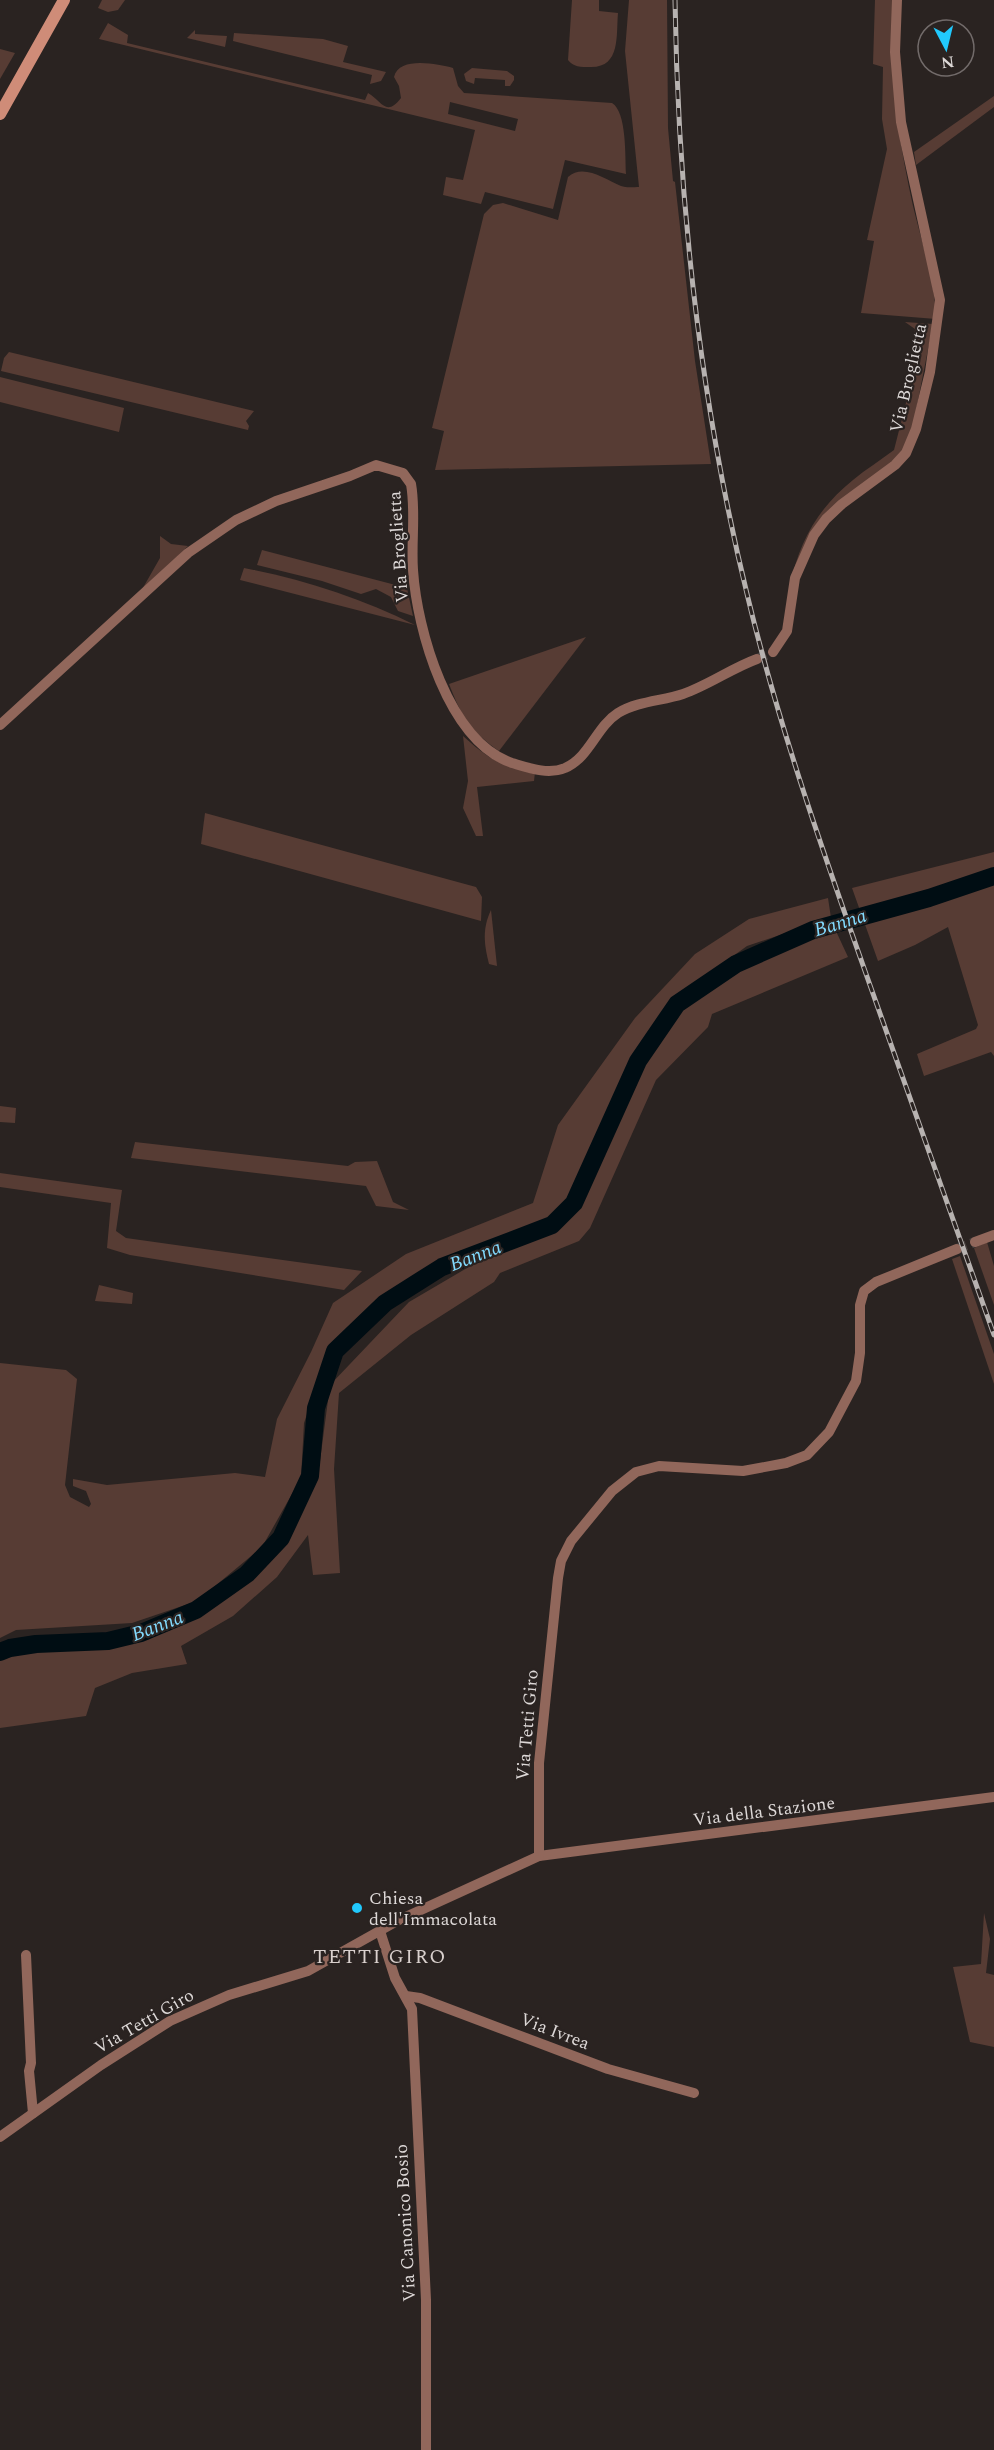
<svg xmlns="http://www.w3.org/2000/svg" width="994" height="2450" font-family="Spectral,serif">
  <rect width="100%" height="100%" fill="#2a2321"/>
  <g fill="#573c34" fill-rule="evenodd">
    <path d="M102 0H125L118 10 108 12 98 8Z"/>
    <path d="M572 0H599V11L618 13C616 35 621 68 590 67 581 67 573 67 568 60Z"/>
    <path d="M629 0H667L668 128 673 181 675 182 695 361 711 464 435 470 444 431 432 428 484 214 493 205 503 203 558 220 568 177C583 163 605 179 621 186 626 188 634 187 639 187L625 51Z"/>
    <path d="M875 0H893C888 70 898 138 913 206 922 243 935 281 936 319L861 313 874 241 867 240 887 149 882 119 883 67 873 64Z"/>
    <path d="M108 23 128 35 127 43 365 100 368 93C381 100 386 118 401 98L399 86 394 77C399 56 437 64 453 68L458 86 464 93 612 103C627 112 625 157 626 174L565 160 553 209 485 192 481 204 443 195 446 177 463 180 475 130 99 39ZM450 102 518 119 515 131 448 114Z"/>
    <path d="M195 30V34L227 36 225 47 187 38Z"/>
    <path d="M234 33 323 39 348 46 343 62 386 72 381 81 370 84 372 75 233 41Z"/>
    <path d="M0 49 15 53 0 79Z"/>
    <path d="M472 68 507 71 514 76V80L510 86H505V80L475 78 474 84 466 81 464 74Z"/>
    <path d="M994 96V107L916 165 914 152Z"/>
    <path d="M905 322 933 324 910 441 895 462 815 529 790 586C799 542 817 509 853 480 866 469 881 460 894 450L909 391 915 329Z"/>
    <path d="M9 352 254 411 246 421 249 426 248 430 1 371 4 358Z"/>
    <path d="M0 377 124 408 119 432 0 402Z"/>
    <path d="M160 536 171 544 188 546 140 593 160 558Z"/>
    <path d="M262 550 407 588 413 616 398 611 391 597 376 589 361 594 322 581 257 565Z"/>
    <path d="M244 568C303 579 361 598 415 625L240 580Z"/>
    <path d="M586 637 499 751C469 730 462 717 449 684Z"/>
    <path d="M463 736C491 761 498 764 535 772L534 781 477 787 483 836H476L463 808 468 781Z"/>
    <path d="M205 813 476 887 482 897 481 921 201 844Z"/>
    <path d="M994 852V1056L991 1052 924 1076 917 1054 976 1029 978 1025 948 927 915 945 878 961 852 888Z"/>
    <path d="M828 898 831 918 747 946 675 998 635 1054 570 1196 550 1218 442 1259 384 1296 329 1348 304 1423 301 1478 262 1547 197 1601 132 1623 16 1630 0 1638V1363L66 1370 77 1379 65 1485 70 1497 89 1507 91 1504 86 1491 73 1486V1479L107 1485 235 1473 265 1477 277 1419 311 1352 333 1303 406 1254 533 1203 558 1125 635 1018 695 954 749 919Z"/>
    <path d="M491 910 497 966 489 964C484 944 482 929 491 910Z"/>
    <path d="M835 929 848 957 712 1014 708 1027 656 1080 590 1228 579 1241 500 1273 494 1282 411 1335 339 1393 334 1469 340 1573 313 1575 308 1535 277 1577 233 1616 181 1646 187 1664 132 1673 95 1688 86 1716 0 1728V1658L34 1648 94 1646 147 1640 202 1614 251 1581 283 1544 312 1485 320 1461 330 1385 409 1302 484 1258 556 1231 578 1205 641 1067 677 1012 736 968Z"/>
    <path d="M0 1106 16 1108 15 1123 0 1122Z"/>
    <path d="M135 1142 348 1166 355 1162 377 1161 393 1202 409 1210 376 1206 366 1186 131 1158Z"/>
    <path d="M0 1173 122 1190 116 1231 126 1238 362 1271 344 1290 130 1255 107 1248 111 1203 0 1187Z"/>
    <path d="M987 1242 994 1266V1305L974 1248Z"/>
    <path d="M960 1256 994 1354V1384L952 1259Z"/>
    <path d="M99 1285 133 1293 132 1304 95 1301Z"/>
    <path d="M984 1913 990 1939 986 1973 994 1975V2047L970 2042 953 1967 981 1964Z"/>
  </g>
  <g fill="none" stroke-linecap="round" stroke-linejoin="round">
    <path stroke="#000d13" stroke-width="18" d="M0 1652 10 1648 36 1644 108 1641 141 1633 196 1610 247 1574 281 1538 310 1476 316 1408 335 1351 385 1303 442 1267 552 1225 574 1203 638 1061 677 1004 736 964 813 930 929 898 994 876"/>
    <g stroke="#453e3c" stroke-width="10" stroke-dasharray="10 5" stroke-linecap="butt">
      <path d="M757 659 773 652"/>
      <path d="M957 1249 975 1242"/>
    </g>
    <g stroke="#91675b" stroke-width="10">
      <path d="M773 652 787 631 795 578 814 535 826 519 842 504 895 465 906 453 916 429 930 372 940 300 901 122 895 52 897 0"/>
      <path d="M0 725 188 553 236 520 276 501 350 476 376 465 403 473 411 484C416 512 411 541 413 570 417 630 448 741 512 763 529 768 548 775 565 768 590 757 596 727 618 713 638 701 662 701 683 694 709 685 732 668 757 659"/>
      <path d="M975 1242 994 1235"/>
      <path d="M539 1856 994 1797"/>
      <path d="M380 1931 395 1978 412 2009 426 2300V2450"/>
      <path d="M26 1955 31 2063 29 2071 33 2113"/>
      <path d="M406 1996 420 1998 608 2069 694 2093"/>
      <path d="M0 2137 101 2065 170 2021 229 1995 308 1971 399 1920 539 1856V1763L558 1578 561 1561 571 1541 612 1491 636 1472 659 1466 743 1471 786 1463 807 1455 829 1432 856 1381 860 1353V1305L864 1291 876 1282 957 1249"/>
    </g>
    <path stroke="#cf8c78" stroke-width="12" d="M0 114 64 0"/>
    <g stroke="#b7b2b0" stroke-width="5">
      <path id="rail" d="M675 0C678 202 700 402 748 598 780 731 826 860 871 988 912 1104 953 1219 994 1335"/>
    </g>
    <use href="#rail" stroke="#2a2321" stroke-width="3" stroke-dasharray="9" stroke-linecap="butt"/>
  </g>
  <circle fill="#21c9fd" stroke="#2a2321" stroke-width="2" cx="357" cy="1908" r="6"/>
  <g text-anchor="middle" stroke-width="4.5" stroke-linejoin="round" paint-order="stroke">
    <g font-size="18" fill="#ddd8d7" stroke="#2a2321">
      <text transform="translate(908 378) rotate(-77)" y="6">Via Broglietta</text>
      <text transform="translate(398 547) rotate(-94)" y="6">Via Broglietta</text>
      <text transform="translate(527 1725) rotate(-85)" y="6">Via Tetti Giro</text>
      <text transform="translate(764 1811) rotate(-7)" y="6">Via della Stazione</text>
      <text transform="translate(144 2021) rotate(-30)" y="6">Via Tetti Giro</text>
      <text transform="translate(555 2031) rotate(21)" y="6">Via Ivrea</text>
      <text transform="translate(405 2223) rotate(-93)" y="6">Via Canonico Bosio</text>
    </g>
    <g font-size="18" fill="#ddd8d7" stroke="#2a2321" text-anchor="start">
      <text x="369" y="1904">Chiesa<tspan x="369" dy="21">dell'Immacolata</tspan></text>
    </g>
    <g font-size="20" font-style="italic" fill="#82dafe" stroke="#2a2321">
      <text transform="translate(840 922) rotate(-17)" y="7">Banna</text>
      <text transform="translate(475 1255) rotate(-21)" y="7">Banna</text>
      <text transform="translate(157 1625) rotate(-21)" y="7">Banna</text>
    </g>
    <g font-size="20" letter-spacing="1.5" fill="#d9d0cd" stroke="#2a2321">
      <text x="380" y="1963">TETTI GIRO</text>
    </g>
  </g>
  <g transform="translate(946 48) rotate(173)"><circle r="28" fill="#2a2321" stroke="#726b6a" stroke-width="1.5"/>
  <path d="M0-4.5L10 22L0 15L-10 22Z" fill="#21c9fd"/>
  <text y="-9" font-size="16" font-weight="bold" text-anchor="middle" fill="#ddd8d7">N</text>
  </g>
</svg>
